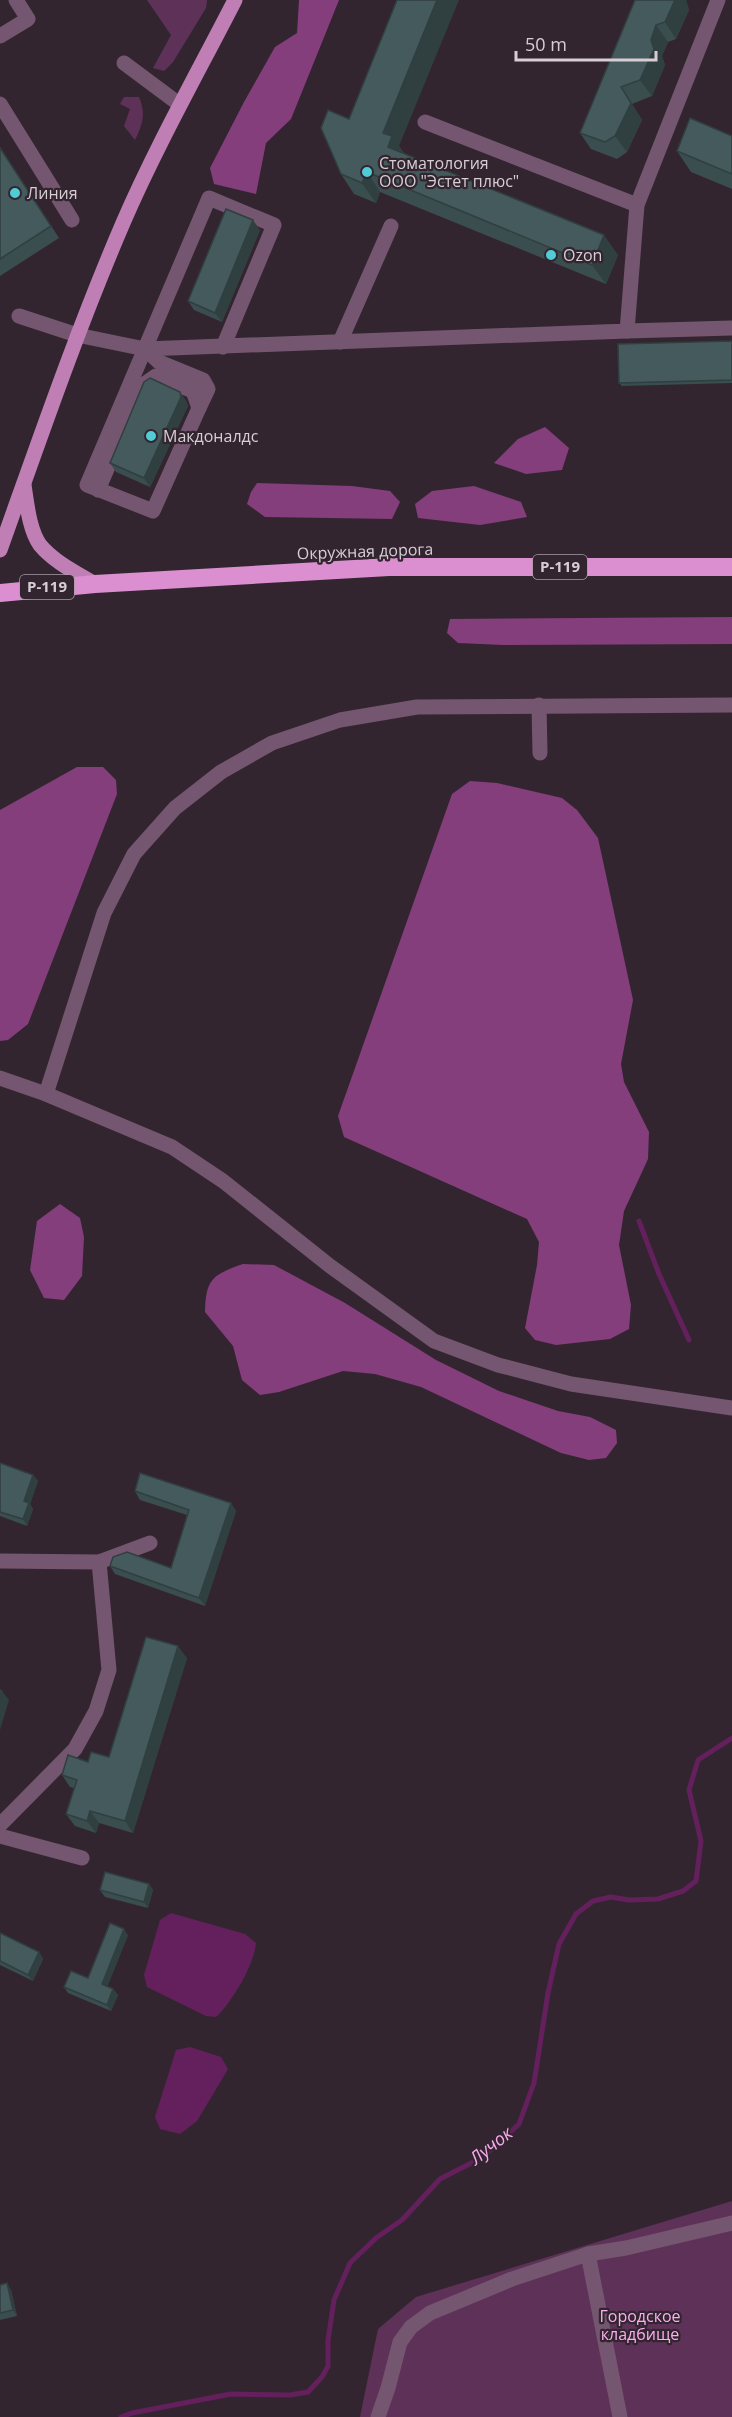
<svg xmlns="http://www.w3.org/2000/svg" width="732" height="2417" font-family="'Open Sans',sans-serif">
  <rect width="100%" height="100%" fill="#332530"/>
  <g fill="#5e3258">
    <path d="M147 0H207L206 8 173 62 164 71 153 68 171 35Z"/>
    <path d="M124 97H139C146 114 143 124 135 140L124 126 130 109 120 104Z"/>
    <path d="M732 2201V2417H360L378 2329 416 2297Z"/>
  </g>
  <g fill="#843e7c">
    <path d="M299 0H339L291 119 266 143 256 194 214 184 210 168 244 102 275 47 297 33Z"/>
    <path d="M545 427 569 448 562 470 526 474 494 463 518 439Z"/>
    <path d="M257 483 352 486 390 491 400 502 392 519 265 517 247 504 251 492Z"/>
    <path d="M474 486 521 502 527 517 480 525 418 518 415 504 432 491Z"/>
    <path d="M732 617V644L503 645 458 643 447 633 450 619Z"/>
    <path d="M77 767H103L116 780 117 794 28 1024 8 1040 0 1041V810Z"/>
    <path d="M470 781 497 783 562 798 577 810 598 838 633 1000 621 1064 624 1082 649 1132 648 1159 624 1211 619 1245 631 1305 629 1329 610 1339 556 1345 535 1340 525 1328 537 1265 539 1242 527 1219 344 1137 338 1116 452 794Z"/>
    <path d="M60 1204 80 1218 84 1237 82 1276 64 1300 44 1298 30 1270 37 1221Z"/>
    <path d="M243 1264 274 1265 345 1303 436 1360 499 1391 558 1411 590 1417 616 1430 617 1443 606 1458 589 1460 561 1453 421 1387 375 1374 343 1371 279 1392 260 1395 242 1380 233 1346 205 1312C206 1279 212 1275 243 1264Z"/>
  </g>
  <g fill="#64205d">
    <path d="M171 1913 245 1934 256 1943C254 1965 232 2002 216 2017L206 2016 147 1987 144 1975 160 1920Z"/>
    <path d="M190 2047 221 2057 228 2069 197 2121 180 2134 160 2129 155 2117 176 2050Z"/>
  </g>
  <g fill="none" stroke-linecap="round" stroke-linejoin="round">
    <g stroke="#64205d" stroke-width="5">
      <path d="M639 1221 659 1274 689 1340"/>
      <path d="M121 2417 132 2413 231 2394 290 2395 308 2392 322 2377 328 2366V2340L334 2300 350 2263 376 2238 402 2220 440 2179 483 2157 519 2124 534 2083 548 1993 559 1944 576 1914 593 1901 611 1897 629 1900 658 1899 683 1891 696 1881 701 1841 689 1790 698 1760 732 1738"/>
    </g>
    <g stroke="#755670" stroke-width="15">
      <path d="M0 36 28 19 16 0"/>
      <path d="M124 63 179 104"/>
      <path d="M0 104 72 220"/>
      <path d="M425 122 637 205"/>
      <path d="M19 316 77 335 145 349 627 331 637 205 718 0"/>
      <path d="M627 331 732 328"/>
      <path d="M340 342 391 226"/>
      <path d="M145 349 159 362 203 380 208 389 199 408"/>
      <path d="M98 490 143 385 156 376 193 391 199 408 153 511 87 485 209 198 274 225 223 347"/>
      <path d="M539 705 540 753"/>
      <path d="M0 1078 46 1094 104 913 134 854 175 808 221 772 272 743 340 720 417 707 732 705"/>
      <path d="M46 1094 172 1147 223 1181 330 1266 434 1341 498 1365 571 1384 732 1408"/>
      <path d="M0 1561 99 1562 150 1543"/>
      <path d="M0 1825 75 1749 96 1711 109 1670 99 1562"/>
      <path d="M0 1836 82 1858"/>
      <path d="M588 2254 620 2417"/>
      <path d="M378 2417 388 2388 400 2342 411 2327 430 2313 512 2279 588 2254 626 2248 732 2223"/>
    </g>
    <g stroke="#bf7fb5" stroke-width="15">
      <path d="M24 485C27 504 29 529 40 545 54 562 77 573 95 584"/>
      <path d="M0 550C39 441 77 330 123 223 156 147 197 74 235 0"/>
    </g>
    <path stroke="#dc8fd0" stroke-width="18" d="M0 593 95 584 389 567H732"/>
  </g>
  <g fill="#3a4d4f">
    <path d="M635 0H686L689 10 676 39 668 42 662 56 665 65 652 96 632 104 642 120 627 152 617 159 591 149 580 133Z"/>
    <path d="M732 136V189L691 172 677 151Z"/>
    <path d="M399 146 404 153 618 255 606 284 380 192 376 203 354 194 341 174Z"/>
    <path d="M0 147 59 238 0 276Z"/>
    <path d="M260 230 222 322 194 310 188 301Z"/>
    <path d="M732 341V383L622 386 619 383Z"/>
    <path d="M180 392 186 401 188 406 150 487 116 472 110 463Z"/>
    <path d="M0 1463 33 1475 38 1481 30 1504 33 1509 27 1526 0 1516Z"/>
    <path d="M135 1491 231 1503 236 1511 205 1606 115 1574 110 1566 171 1568 187 1515 140 1500Z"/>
    <path d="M187 1658 133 1833 99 1823 96 1833 75 1826 66 1814 74 1788 70 1787 62 1775 88 1762 109 1757Z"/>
    <path d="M149 1884 153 1890 148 1908 105 1897 100 1890Z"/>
    <path d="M0 1933 39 1952 43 1959 33 1981 0 1965Z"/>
    <path d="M128 1935 107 1987 113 1989 118 1995 111 2011 68 1993 64 1987 88 1978Z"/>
    <path d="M0 2285 11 2290 17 2316 0 2320Z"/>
  </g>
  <g fill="#303f40">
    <path d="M437 0H459L399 146 406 156 388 147 383 133Z"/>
    <path d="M675 0H686L689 10 676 39 665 22Z"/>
    <path d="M656 25 668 42 662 56 665 65 652 96 640 80 651 40Z"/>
    <path d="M621 87 642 120 627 152 615 136Z"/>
    <path d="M0 147 59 238 0 148Z"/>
    <path d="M367 172 380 192 376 203 362 183Z"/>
    <path d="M253 220 260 230 222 322 215 313Z"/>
    <path d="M604 235 618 255 606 284 592 265Z"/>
    <path d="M180 392 186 401 188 406 150 487 144 478Z"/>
    <path d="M33 1475 38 1481 30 1504 33 1509 27 1526 23 1519 24 1501Z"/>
    <path d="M231 1503 236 1511 205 1606 199 1598Z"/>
    <path d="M178 1646 187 1658 133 1833 125 1821Z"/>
    <path d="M2 1691 9 1700 0 1730V1700Z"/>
    <path d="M90 1811 99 1823 96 1833 87 1821Z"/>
    <path d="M149 1884 153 1890 148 1908 144 1902Z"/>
    <path d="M124 1929 128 1935 106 1990 102 1984Z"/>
    <path d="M39 1952 43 1959 33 1981 28 1975Z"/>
    <path d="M113 1989 118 1995 111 2011 107 2005Z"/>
    <path d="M7 2283 11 2290 17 2316 13 2310Z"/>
  </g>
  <g fill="#445a5c" stroke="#303f40" stroke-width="1.5">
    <path d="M397 0H437L383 133 392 136 388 147 604 235 592 265 367 172 362 183 341 174 321 128 328 110 349 119Z"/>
    <path d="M635 0H675L665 22 656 25 651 40 654 49 640 80 621 87 631 103 615 136 605 142 580 133Z"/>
    <path d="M690 118 732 136V174L677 151Z"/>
    <path d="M0 148 51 226 0 259Z"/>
    <path d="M226 209 253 220 215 313 188 301Z"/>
    <path d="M732 341V380L619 383 618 344Z"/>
    <path d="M150 378 180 392 181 397 144 478 110 463 144 382Z"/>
    <path d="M0 1463 33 1475 24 1501 29 1503 23 1519 0 1512Z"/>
    <path d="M140 1473 231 1503 199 1598 110 1566 113 1557 127 1552 171 1568 189 1510 135 1491Z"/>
    <path d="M146 1637 178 1646 125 1821 90 1811 87 1821 66 1814 77 1780 62 1775 68 1755 88 1762 91 1752 109 1757Z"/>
    <path d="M0 1690 2 1691 0 1700Z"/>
    <path d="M105 1872 149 1884 144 1902 100 1890Z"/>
    <path d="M110 1923 124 1929 102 1984 113 1989 107 2005 64 1987 71 1971 88 1978Z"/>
    <path d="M0 1933 39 1952 28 1975 0 1961Z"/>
    <path d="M7 2283 13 2310 0 2313V2285Z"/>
  </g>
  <g fill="#51ccd5" stroke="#332530" stroke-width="2">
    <circle cx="367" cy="172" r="6"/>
    <circle cx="15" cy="193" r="6"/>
    <circle cx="551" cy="255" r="6"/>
    <circle cx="151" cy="436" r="6"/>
  </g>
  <g text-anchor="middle" stroke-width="4.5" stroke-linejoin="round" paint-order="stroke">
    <g fill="#332530" stroke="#a69ba4" stroke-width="1.5">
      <rect x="533" y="555" width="54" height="24" rx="4.5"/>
      <rect x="20" y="575" width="54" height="24" rx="4.5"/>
    </g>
    <g font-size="15" font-weight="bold" fill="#d7ced5">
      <text x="560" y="572">Р-119</text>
      <text x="47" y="592">Р-119</text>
    </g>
    <g font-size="16" fill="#d7ced5" stroke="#332530" text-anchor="start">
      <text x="379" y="169">Стоматология<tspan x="379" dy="18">ООО "Эстет плюс"</tspan></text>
      <text x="27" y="199">Линия</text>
      <text x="563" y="261">Ozon</text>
      <text x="163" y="442">Макдоналдс</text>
    </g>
    <g font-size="16" fill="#d7ced5" stroke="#332530">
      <text transform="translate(365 551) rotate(-2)" y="6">Окружная дорога</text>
    </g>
    <g font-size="16" fill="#fcaef0" stroke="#332530">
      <text x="640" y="2322">Городское<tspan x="640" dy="18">кладбище</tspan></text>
    </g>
    <g font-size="18" font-style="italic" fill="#f7a9eb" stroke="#332530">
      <text transform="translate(491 2146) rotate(-38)" y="6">Лучок</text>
    </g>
  </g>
  <path d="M516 51v9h140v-9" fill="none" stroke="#d7ced5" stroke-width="3"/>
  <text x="525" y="51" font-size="18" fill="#d7ced5" stroke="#332530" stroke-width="4.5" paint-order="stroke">50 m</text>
</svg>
